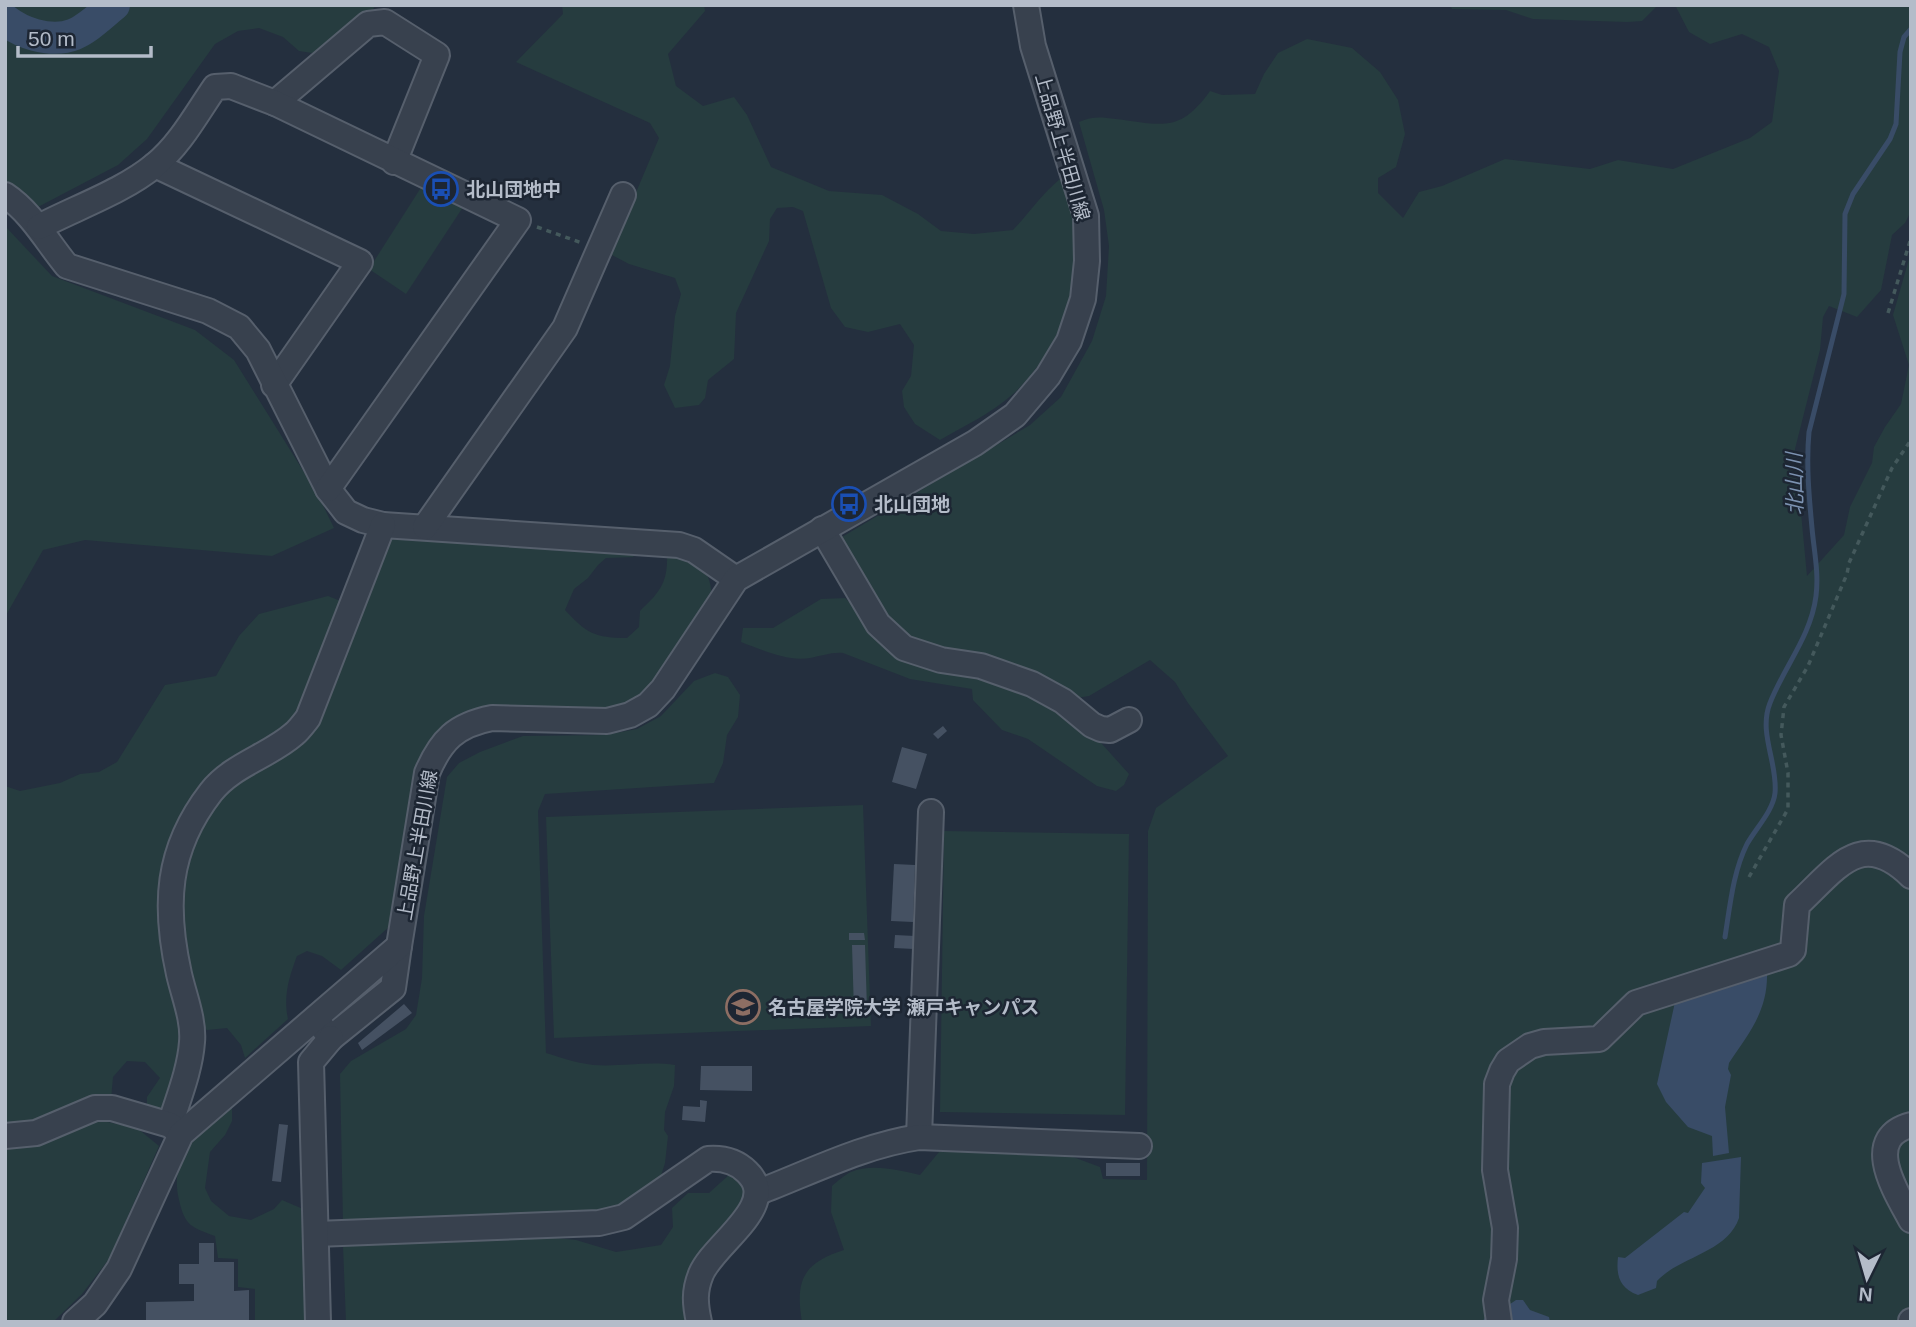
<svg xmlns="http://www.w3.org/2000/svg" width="1916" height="1327" font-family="Arial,'Noto Sans JP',sans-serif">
  <rect width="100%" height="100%" fill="#242f3e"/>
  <g fill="#263c3f">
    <path d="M5 5H376L366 19 319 54 299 51 283 37 259 28 238 31 215 44 147 139 118 165 38 207 5 182Z"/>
    <path d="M562 5H704L705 11 668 54 676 86 703 106 734 97 747 115 771 167 829 191 882 195 918 214 941 231 974 234 1013 230C1029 213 1042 194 1060 179L1065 182C1069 195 1076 210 1077 223 1082 288 1061 349 1013 394 992 413 964 426 940 440L915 424 904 407 902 391 911 376 914 345 900 324 868 332 845 327 831 308 803 211 793 207 777 208 770 219 769 241 736 313 734 359 708 380 705 398 699 405 675 408 664 385 670 366 675 316 681 294 675 278 629 264 610 254 659 138 650 123 516 62 563 14Z"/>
    <path d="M1450 5H1657V6L1642 21 1627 22 1533 19 1506 10 1452 9Z"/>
    <path d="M1675 5H1911V211L1905 223 1892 235 1881 290 1857 317 1829 306 1823 317 1820 350 1795 449 1807 576 1844 535 1850 507 1872 463 1874 447 1885 427 1901 404 1909 365 1893 315 1911 252V1322H802C795 1280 803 1263 844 1250L831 1212 832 1186C837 1182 844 1175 851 1172 871 1163 899 1170 920 1175L939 1152 1057 1151 1100 1167 1103 1179 1147 1180 1148 831 1156 808 1228 756 1188 703 1175 682 1150 660 1089 696 1070 699 897 634 837 540 1030 425 1061 397 1092 341 1106 296 1109 246 1104 210 1079 122C1092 116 1101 117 1116 119 1163 125 1180 133 1210 91L1222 95 1255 94 1264 74 1278 53 1307 39 1352 48 1380 72 1398 100 1405 134 1396 167 1378 178V193L1403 218 1419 192 1442 186 1505 159 1590 169 1618 160 1673 169 1750 138 1772 122 1779 71 1769 47 1742 34 1710 44 1689 32Z"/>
    <path d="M422 186 465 204 406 294 369 269Z"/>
    <path d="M5 226 52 276 195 330 234 360 317 493 334 528 272 556 85 540 43 550 5 617Z"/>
    <path d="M389 532 627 550 634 557 606 558 598 565 588 578 574 589 565 610C586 633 595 638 627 638L639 627 640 611C660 592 668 583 667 554 696 560 714 569 711 601 693 628 668 674 644 693 593 733 522 695 465 713 457 715 450 723 443 728L390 926 341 970 322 956 307 951 297 956C289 977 283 997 288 1019L245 1058 241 1045 227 1028 207 1030 196 1022 177 881 209 803 296 739Z"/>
    <path d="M328 596 348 604 305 714 228 770 173 854 186 1035 167 1114 147 1108V1097L160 1078 145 1062 127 1061 113 1077 111 1100 5 1131V786L20 791 60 783 80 774 99 772 117 762 165 685 216 676 239 636 259 614Z"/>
    <path d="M845 598 865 618 1028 690 1093 734 1129 774 1124 785 1116 791 1097 786 1028 739 1002 730 973 700 972 689 910 679 843 653C831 652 822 656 810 658 788 662 762 650 741 642L743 628H773L821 599Z"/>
    <path d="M715 673 728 677 740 695 738 717 727 735 723 763 714 783 545 794 538 811 546 1053C562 1058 577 1063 593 1065 621 1067 648 1061 675 1065L674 1086 665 1112 664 1130 668 1136 665 1163 660 1179 616 1207 593 1215 343 1223 340 1074 351 1061 406 1029 416 1015 422 978 424 916 447 777 459 763 480 752 523 736 605 735 637 729 661 716 694 681Z"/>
    <path d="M863 805 871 1026 554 1038 546 817Z"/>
    <path d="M944 831 1129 834 1125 1115 940 1112Z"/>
    <path d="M232 1105V1121L225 1135 210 1152 205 1188 211 1201 229 1216 251 1220 274 1209 282 1200 303 1209 305 1322H255V1289L238 1287V1259L218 1258 215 1236C191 1227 185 1226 179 1200 168 1155 201 1132 232 1105Z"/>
    <path d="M88 1118 137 1128 159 1146 109 1259 82 1294 53 1322H5V1142Z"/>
    <path d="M730 1174 744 1180 749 1194 689 1322H346L343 1246 536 1236 576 1240 616 1252 661 1245 673 1227 672 1208 688 1193H709Z"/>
  </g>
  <g fill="#394c67">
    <path d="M1767 973C1768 1011 1749 1033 1729 1063L1728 1069 1731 1075 1725 1107 1729 1153 1713 1156 1712 1136 1688 1127 1666 1102 1657 1084 1677 993Z"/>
    <path d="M1741 1157 1739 1218C1727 1253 1680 1256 1657 1281L1656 1288 1638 1295C1619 1288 1616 1275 1618 1257L1625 1258 1684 1212 1688 1213 1705 1188 1701 1183 1702 1163Z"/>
    <path d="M1516 1300H1523L1530 1310 1549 1317 1550 1322H1482L1487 1315H1494Z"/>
  </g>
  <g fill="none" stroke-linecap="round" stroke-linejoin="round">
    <path stroke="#394c67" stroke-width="5" d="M1725 937C1730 906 1733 872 1747 844 1756 828 1773 811 1775 793 1778 763 1758 733 1770 703 1784 667 1811 636 1816 596 1819 573 1814 551 1812 528 1809 496 1806 464 1809 432L1844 294 1845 214 1853 194 1890 139 1896 124 1900 52 1904 37 1911 29"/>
    <path stroke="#394c67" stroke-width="32" d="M5 20C14 27 24 32 35 35 73 45 86 28 114 5"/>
  </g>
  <g fill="#455162">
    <path d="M943 726 947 731 938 739 933 734Z"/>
    <path d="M902 747 927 754 916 789 892 782Z"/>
    <path d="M894 864 915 865 913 922 891 921Z"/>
    <path d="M849 933H864L865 940H849Z"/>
    <path d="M895 935 915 936 914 949 894 948Z"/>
    <path d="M852 945H865L867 1010 854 1011Z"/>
    <path d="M404 1004 412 1013 362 1050 358 1043Z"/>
    <path d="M701 1066H752V1091L700 1090Z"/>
    <path d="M700 1100 707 1101 705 1122 682 1120 683 1106 700 1107Z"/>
    <path d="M279 1124 288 1125 281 1182 272 1181Z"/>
    <rect x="1106" y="1163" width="34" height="13"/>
    <path d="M199 1243H214V1262H234V1291L249 1290V1321L146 1322V1302L194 1301V1284H179V1264H199Z"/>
  </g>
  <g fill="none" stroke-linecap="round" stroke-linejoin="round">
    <g stroke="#565f6c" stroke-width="28">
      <g id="minor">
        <path d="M275 103 368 24 385 22 437 55 394 162"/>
        <path d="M155 165 360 262 274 385"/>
        <path d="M5 195C32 213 47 242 67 266L208 311 239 327 258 350 328 489 346 512 363 520 383 525 679 545 694 550 736 579"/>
        <path d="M39 227C75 208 124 191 155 165 180 145 197 113 215 87L231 86 275 103 518 220 328 489"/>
        <path d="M425 527 565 328 623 195"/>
        <path d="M822 529 878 624 904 648 941 660 981 666 1032 684 1063 701 1092 725 1101 729 1110 730 1129 720"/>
        <path d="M322 1027 331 1038 393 988 399 946"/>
        <path d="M170 1125C178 1099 190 1070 192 1042 194 1020 184 996 179 974 164 906 166 850 211 792 232 765 269 756 294 734 299 730 304 723 308 718L383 525"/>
        <path d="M1911 1125C1861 1138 1896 1192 1911 1220"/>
        <path d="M5 1136 36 1133 95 1108H112L170 1125 181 1134"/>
        <path d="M919 1137 931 812"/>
        <path d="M759 1192C811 1172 864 1145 919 1137L1139 1146"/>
        <path d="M316 1234 599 1223 624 1217 708 1159C722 1158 736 1161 747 1172 781 1205 714 1243 701 1274 694 1291 695 1304 699 1322"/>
        <path d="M75 1322 95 1304 119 1269 181 1134 399 946 427 773C441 740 456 725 492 718L607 721 630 715 648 705 663 689 736 579 975 443 1015 415 1048 376 1069 341 1083 299 1087 261 1086 216 1033 46 1026 5"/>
        <path d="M318 1322 311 1062 331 1038"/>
        <path d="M1499 1322 1496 1300 1504 1259 1505 1228 1495 1170 1497 1084 1502 1071 1508 1061 1530 1046 1544 1042 1599 1039 1636 1003 1789 954 1793 950 1797 905C1836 869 1861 827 1911 876"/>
        <path d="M1911 1322V1321"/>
      </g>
    </g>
    <g stroke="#44595c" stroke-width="3.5" stroke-dasharray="5 5" stroke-linecap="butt">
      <path d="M537 227 582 243"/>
      <path d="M1888 313 1911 238"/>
      <path d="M1749 877 1788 809V773L1781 735 1784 707 1808 666 1847 574 1849 563 1892 468 1911 440"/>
    </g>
    <use href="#minor" stroke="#38414e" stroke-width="24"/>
  </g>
  <defs>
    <g id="bus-ring" transform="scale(1.75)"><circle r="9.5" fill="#1d2633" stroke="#1a4fb4" stroke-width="1.5"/><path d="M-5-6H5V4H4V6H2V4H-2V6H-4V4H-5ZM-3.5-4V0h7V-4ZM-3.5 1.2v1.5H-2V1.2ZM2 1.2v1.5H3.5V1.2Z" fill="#1a4fb4"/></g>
    <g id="university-ring" transform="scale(1.75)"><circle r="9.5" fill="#1d2633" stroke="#8d6e63" stroke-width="1.5"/><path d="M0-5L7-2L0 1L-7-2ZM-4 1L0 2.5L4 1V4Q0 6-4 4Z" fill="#8d6e63"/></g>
  </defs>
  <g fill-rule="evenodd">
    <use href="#bus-ring" x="441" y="189"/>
    <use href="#bus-ring" x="849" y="504"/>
    <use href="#university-ring" x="743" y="1007"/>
  </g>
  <g text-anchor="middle" stroke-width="5" stroke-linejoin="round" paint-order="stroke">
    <g font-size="19" fill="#b4bcc9" stroke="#1d2633">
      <text transform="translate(1063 147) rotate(74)" y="7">上品野上半田川線</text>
      <text transform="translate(417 845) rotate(-80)" y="7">上品野上半田川線</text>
    </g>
    <g font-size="19" font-weight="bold" fill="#b4bcc9" stroke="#1d2633" text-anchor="start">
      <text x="466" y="196">北山団地中</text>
      <text x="874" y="511">北山団地</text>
      <text x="768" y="1014">名古屋学院大学 瀬戸キャンパス</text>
    </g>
    <g font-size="21" font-style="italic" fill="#7c92b1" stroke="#1d2633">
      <text transform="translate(1795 484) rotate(-91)" y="7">北山川</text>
    </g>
  </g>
  <rect width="1916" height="1327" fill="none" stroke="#b4bcc9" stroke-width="14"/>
  <g transform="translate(1867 1278) rotate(185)" stroke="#1d2633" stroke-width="5" paint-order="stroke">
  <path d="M0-5L12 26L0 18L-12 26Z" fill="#b4bcc9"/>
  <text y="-10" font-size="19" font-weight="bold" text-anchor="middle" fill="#b4bcc9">N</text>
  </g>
  <path d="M18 46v10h133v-10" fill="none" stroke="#b4bcc9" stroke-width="3.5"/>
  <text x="28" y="46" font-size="21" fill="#b4bcc9" stroke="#1d2633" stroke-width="5" paint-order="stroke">50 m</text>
</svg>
